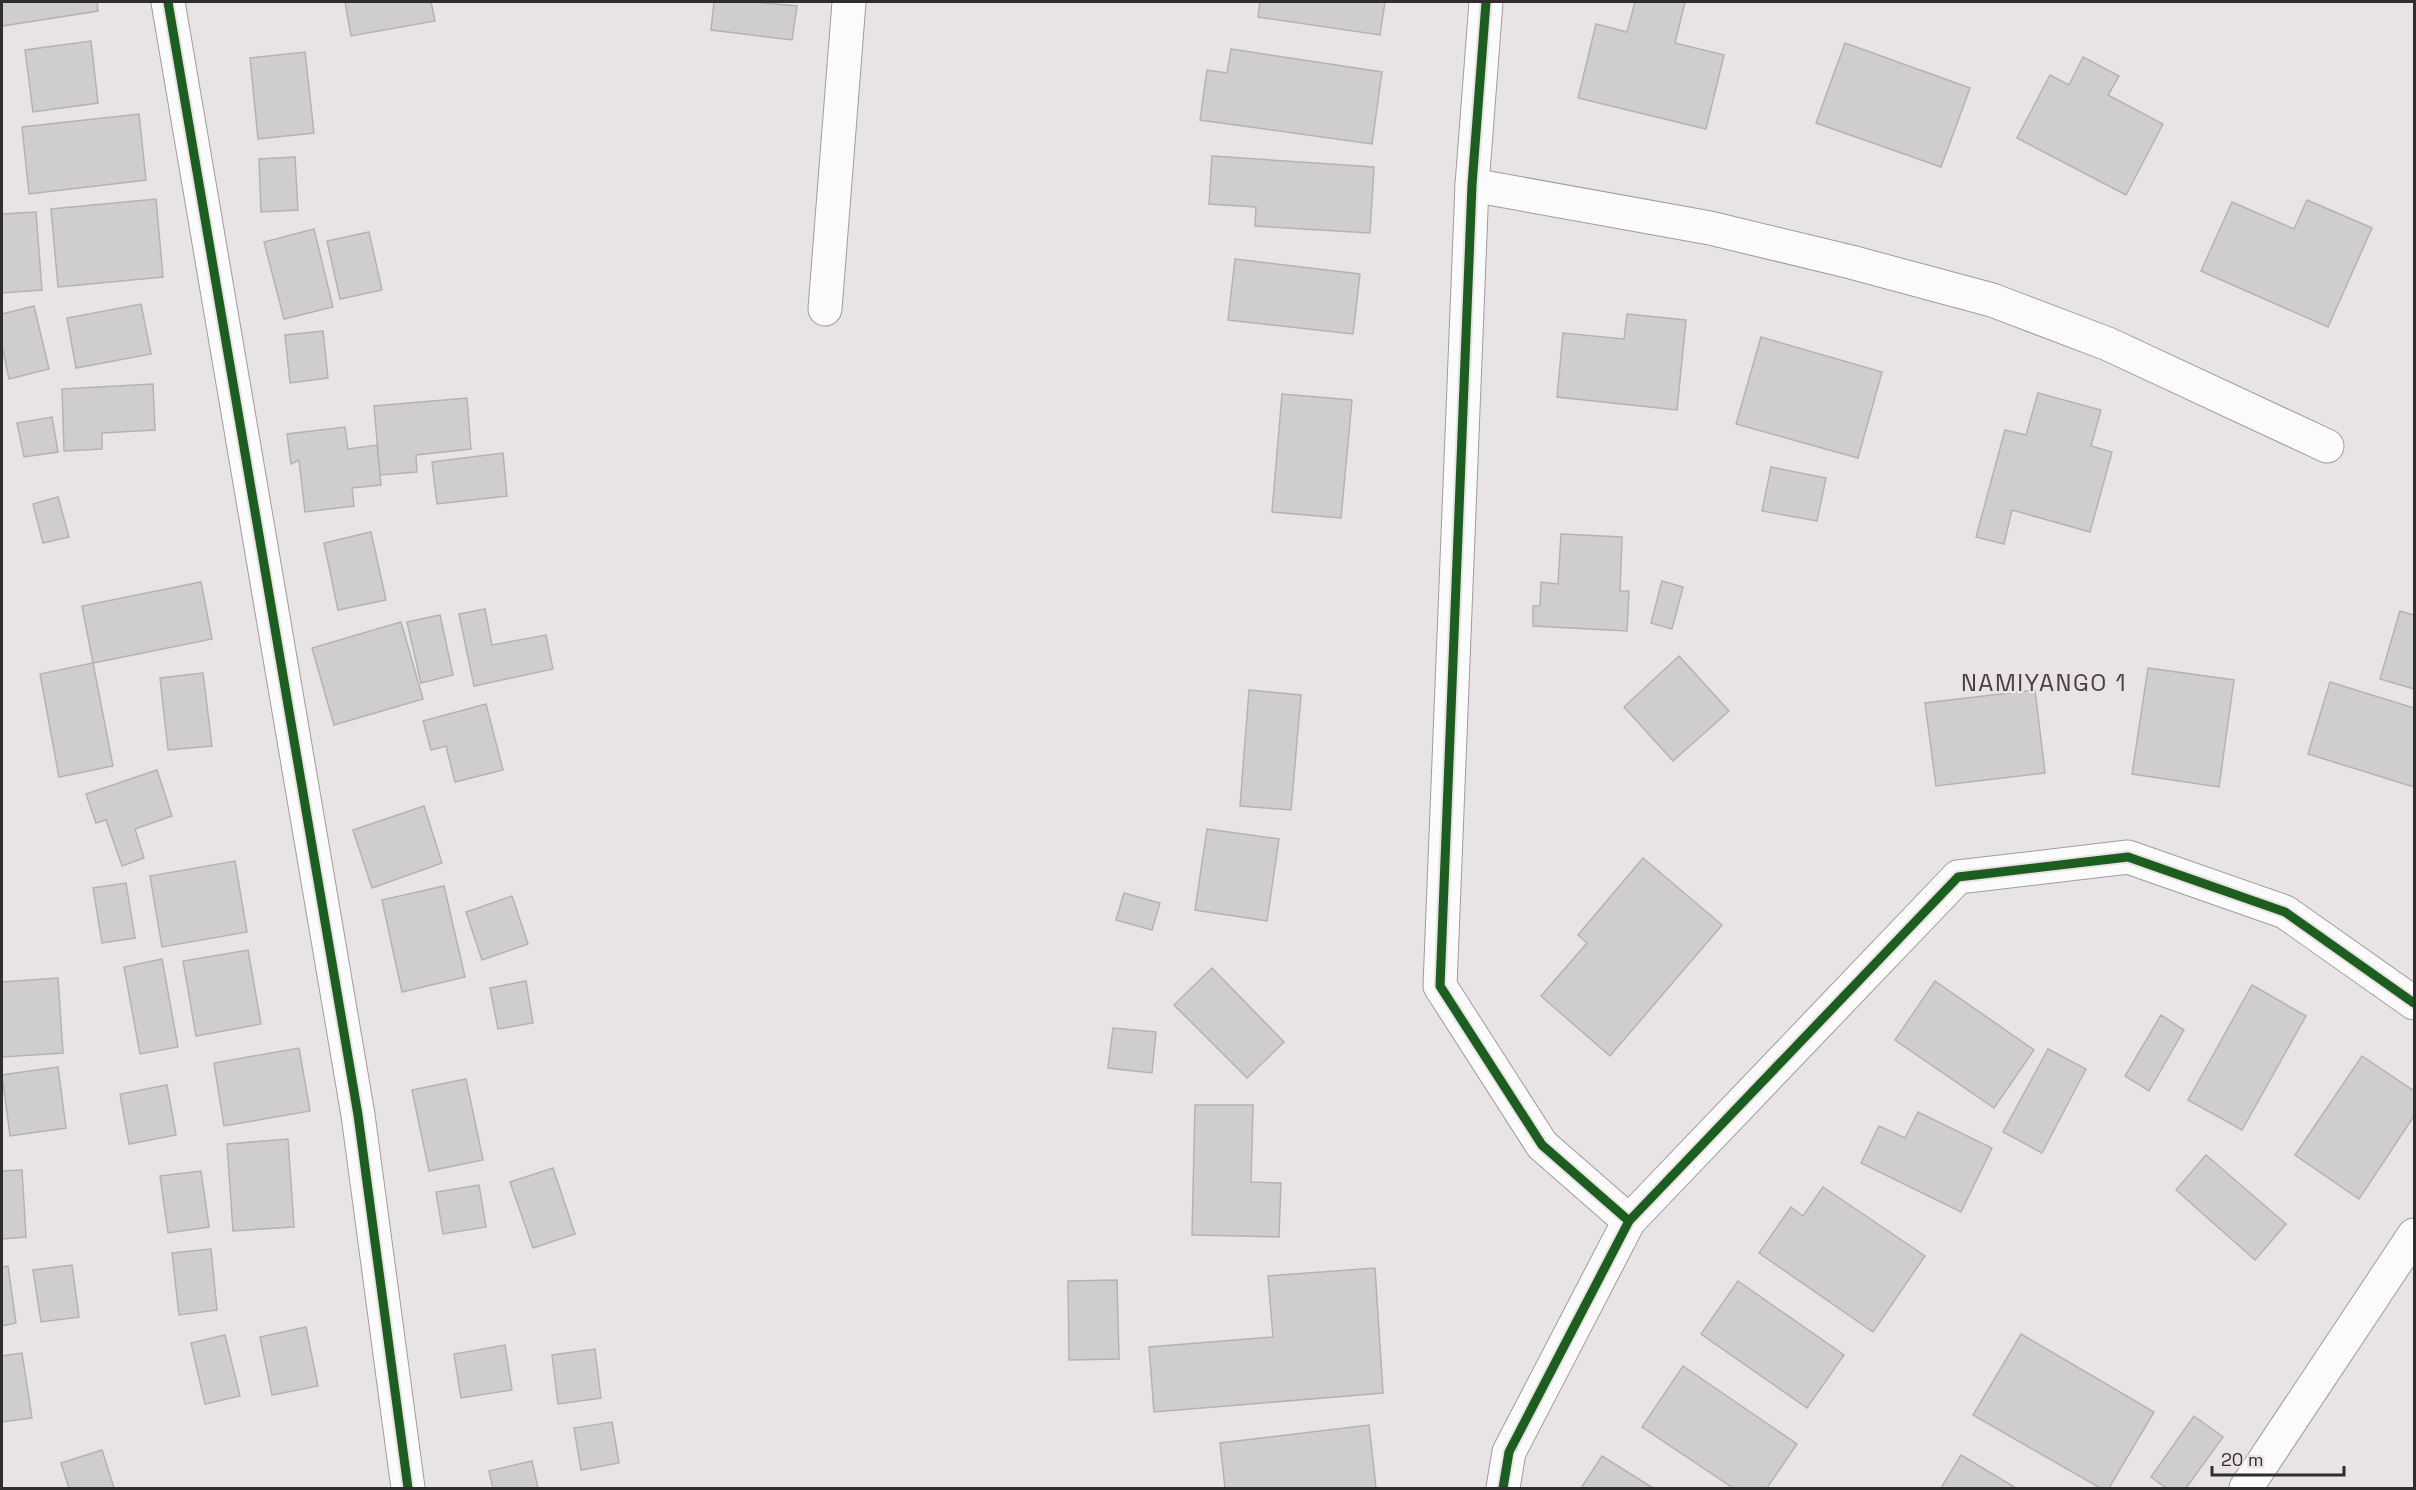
<svg xmlns="http://www.w3.org/2000/svg" width="2416" height="1490" font-family="'Space Grotesk',sans-serif">
  <rect width="100%" height="100%" fill="#e8e4e5"/>
  <g fill="#d0cdce" stroke="#b5b2b3" stroke-width="1.5">
    <path d="M2 2H97L98 11 2 26Z"/>
    <path d="M345 2H431L435 21 351 36Z"/>
    <path d="M714 2H755L797 6 792 40 711 30Z"/>
    <path d="M1260 2H1385L1380 35 1258 17Z"/>
    <path d="M1635 2H1685L1675 43 1724 55 1706 129 1578 98 1596 24 1627 32Z"/>
    <path d="M91 41 98 103 33 112 25 50Z"/>
    <path d="M1845 43 1970 88 1941 167 1816 123Z"/>
    <path d="M1231 49 1382 72 1372 144 1200 120 1207 70 1227 73Z"/>
    <path d="M305 52 314 133 258 139 250 58Z"/>
    <path d="M2083 57 2119 76 2108 95 2163 124 2126 195 2017 138 2050 75 2069 85Z"/>
    <path d="M139 114 146 180 29 194 22 127Z"/>
    <path d="M1212 156 1374 167 1370 233 1255 226 1256 207 1209 204Z"/>
    <path d="M295 157 298 210 261 212 259 159Z"/>
    <path d="M156 199 163 277 58 287 51 209Z"/>
    <path d="M2307 200 2372 228 2328 327 2201 271 2232 202 2294 229Z"/>
    <path d="M36 212 42 290 2 293V214Z"/>
    <path d="M314 229 333 307 284 319 264 242Z"/>
    <path d="M369 232 382 290 340 299 327 241Z"/>
    <path d="M1235 259 1360 274 1353 334 1228 320Z"/>
    <path d="M141 304 151 354 76 368 67 318Z"/>
    <path d="M34 306 49 369 9 379 2 346V314Z"/>
    <path d="M1627 314 1686 320 1677 410 1557 397 1563 333 1624 339Z"/>
    <path d="M323 331 328 378 290 383 285 335Z"/>
    <path d="M1761 337 1882 372 1858 458 1736 424Z"/>
    <path d="M153 384 155 430 102 433V449L64 451 62 389Z"/>
    <path d="M2038 393 2101 410 2091 446 2112 452 2090 532 2012 510 2004 544 1976 537 2005 430 2026 435Z"/>
    <path d="M1282 394 1352 400 1341 518 1272 512Z"/>
    <path d="M467 398 471 449 416 455 417 472 380 475 374 406Z"/>
    <path d="M52 417 58 452 24 457 17 423Z"/>
    <path d="M345 427 348 449 377 445 381 485 352 488 354 506 305 512 299 460 291 464 287 434Z"/>
    <path d="M503 453 507 496 437 504 432 462Z"/>
    <path d="M1771 467 1826 478 1817 521 1762 511Z"/>
    <path d="M58 497 69 537 43 543 33 504Z"/>
    <path d="M371 532 386 600 338 610 324 543Z"/>
    <path d="M1561 534 1622 537 1620 591H1629L1627 631 1533 626V606H1540L1541 582 1558 584Z"/>
    <path d="M1662 581 1683 587 1672 629 1651 623Z"/>
    <path d="M201 582 212 639 93 663 82 606Z"/>
    <path d="M485 609 492 645 546 635 553 669 474 686 459 614Z"/>
    <path d="M2400 611 2414 615V689L2380 679Z"/>
    <path d="M440 615 453 675 421 683 407 622Z"/>
    <path d="M401 622 423 699 334 725 312 648Z"/>
    <path d="M1679 656 1729 711 1673 761 1624 707Z"/>
    <path d="M93 663 113 766 59 777 40 674Z"/>
    <path d="M2148 668 2234 680 2219 787 2132 774Z"/>
    <path d="M203 673 212 746 168 750 160 678Z"/>
    <path d="M2330 682 2414 708V787L2308 754Z"/>
    <path d="M1249 690 1301 695 1291 810 1240 806Z"/>
    <path d="M2035 690 2045 773 1936 786 1925 703Z"/>
    <path d="M486 704 503 770 455 782 446 746 431 750 423 721Z"/>
    <path d="M157 770 172 816 135 829 144 858 122 866 106 820 96 823 86 794Z"/>
    <path d="M424 806 442 863 372 888 353 830Z"/>
    <path d="M1207 829 1279 839 1267 921 1195 910Z"/>
    <path d="M1643 858 1722 925 1610 1056 1541 996 1587 943 1578 935Z"/>
    <path d="M235 861 247 932 162 947 150 876Z"/>
    <path d="M126 883 135 938 102 943 93 888Z"/>
    <path d="M444 886 465 977 402 992 382 900Z"/>
    <path d="M1124 893 1160 903 1152 930 1116 920Z"/>
    <path d="M512 896 528 944 482 960 466 912Z"/>
    <path d="M248 950 261 1024 196 1036 183 961Z"/>
    <path d="M162 959 178 1047 140 1054 124 967Z"/>
    <path d="M1212 968 1284 1042 1247 1078 1174 1005Z"/>
    <path d="M58 978 63 1053 2 1057V982Z"/>
    <path d="M526 981 533 1023 498 1029 490 988Z"/>
    <path d="M1935 981 2034 1050 1994 1108 1895 1040Z"/>
    <path d="M2252 985 2306 1016 2242 1130 2188 1100Z"/>
    <path d="M2161 1015 2184 1030 2149 1091 2125 1076Z"/>
    <path d="M1113 1028 1156 1032 1152 1073 1108 1068Z"/>
    <path d="M299 1048 310 1111 224 1126 214 1063Z"/>
    <path d="M2048 1049 2086 1069 2042 1153 2003 1132Z"/>
    <path d="M2362 1056 2414 1091V1116L2359 1199 2295 1155Z"/>
    <path d="M58 1067 66 1128 10 1136 2 1075Z"/>
    <path d="M466 1079 483 1160 429 1171 412 1090Z"/>
    <path d="M167 1085 176 1135 129 1144 120 1094Z"/>
    <path d="M1195 1105H1253L1251 1182 1281 1183 1279 1237 1192 1235Z"/>
    <path d="M1918 1112 1992 1148 1961 1212 1861 1163 1879 1126 1905 1138Z"/>
    <path d="M288 1139 294 1227 233 1231 227 1144Z"/>
    <path d="M2206 1155 2286 1224 2255 1260 2176 1190Z"/>
    <path d="M553 1168 575 1234 533 1248 510 1182Z"/>
    <path d="M22 1170 26 1237 2 1239V1171Z"/>
    <path d="M201 1171 209 1227 168 1233 160 1176Z"/>
    <path d="M479 1185 486 1227 443 1234 436 1192Z"/>
    <path d="M1823 1187 1925 1256 1873 1332 1759 1253 1791 1207 1803 1216Z"/>
    <path d="M211 1249 217 1310 179 1315 172 1253Z"/>
    <path d="M72 1265 79 1317 41 1322 33 1270Z"/>
    <path d="M8 1266 16 1323 2 1326V1267Z"/>
    <path d="M1375 1268 1383 1393 1154 1412 1149 1347 1273 1337 1268 1276Z"/>
    <path d="M1117 1280 1119 1359 1069 1360 1068 1281Z"/>
    <path d="M1738 1281 1844 1355 1807 1408 1701 1334Z"/>
    <path d="M306 1327 318 1386 272 1395 260 1337Z"/>
    <path d="M2021 1334 2154 1412 2109 1488H2100L1973 1415Z"/>
    <path d="M225 1335 240 1396 205 1404 191 1343Z"/>
    <path d="M505 1345 512 1390 461 1398 454 1354Z"/>
    <path d="M595 1349 601 1398 558 1404 552 1355Z"/>
    <path d="M22 1353 32 1418 2 1422V1356Z"/>
    <path d="M1683 1366 1797 1444 1767 1488H1733L1642 1427Z"/>
    <path d="M2194 1416 2223 1437 2186 1488H2166L2151 1477Z"/>
    <path d="M612 1422 619 1463 581 1470 574 1428Z"/>
    <path d="M1369 1425 1376 1488H1225L1220 1443Z"/>
    <path d="M102 1450 114 1488H69L61 1463Z"/>
    <path d="M1961 1455 2016 1488H1941Z"/>
    <path d="M1602 1456 1653 1488H1581Z"/>
    <path d="M532 1461 538 1488H493L489 1471Z"/>
  </g>
  <g fill="none" stroke-linecap="round" stroke-linejoin="round">
    <g stroke="#9f9c9d" stroke-width="35">
      <g id="street">
        <path d="M168 2 358 1115 408 1488"/>
        <path d="M1486 2 1472 185 1440 986 1542 1145 1629 1221"/>
        <path d="M1472 185 1710 228 1851 262 1992 300 2108 344 2327 446"/>
        <path d="M825 309 849 2"/>
        <path d="M1503 1488 1509 1452 1629 1221 1958 877 2128 857 2285 912 2414 1003"/>
        <path d="M2246 1488 2414 1235"/>
      </g>
    </g>
    <use href="#street" stroke="#fcfbfb" stroke-width="33"/>
    <g stroke="#eae2e4" stroke-width="13">
      <g id="cycleway">
        <path d="M168 2 358 1115 408 1488"/>
        <path d="M1486 2 1472 185 1440 986 1542 1145 1629 1221"/>
        <path d="M1503 1488 1509 1452 1629 1221 1958 877 2128 857 2285 912 2414 1003"/>
      </g>
    </g>
    <use href="#cycleway" stroke="#1b5e20" stroke-width="9"/>
  </g>
  <g text-anchor="middle" stroke-width="5" stroke-linejoin="round" paint-order="stroke">
    <g font-size="24" letter-spacing="1.5" fill="#474142" stroke="#eae2e4">
      <text x="2044" y="691">NAMIYANGO 1</text>
    </g>
  </g>
  <rect width="2416" height="1490" fill="none" stroke="#302d2e" stroke-width="6"/>
  <path d="M2212 1466v9h132v-9" fill="none" stroke="#302d2e" stroke-width="3"/>
  <text x="2221" y="1466" font-size="18" fill="#302d2e" stroke="#eae2e4" stroke-width="4.5" paint-order="stroke">20 m</text>
</svg>
